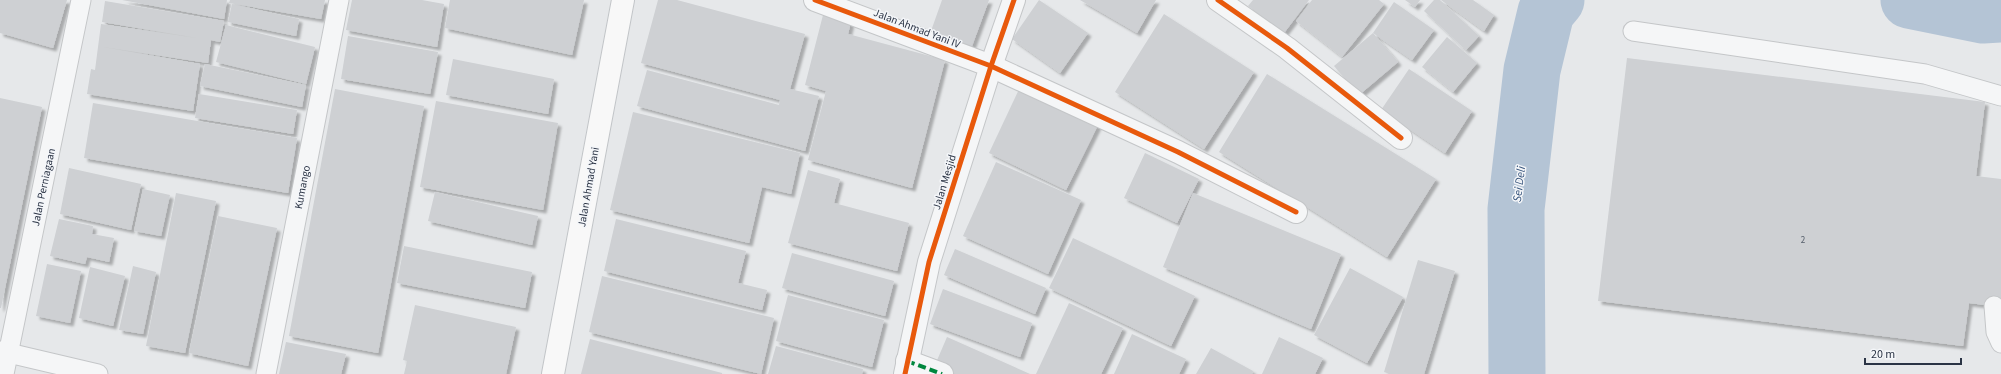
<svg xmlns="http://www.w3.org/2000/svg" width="2001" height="374" font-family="'Source Sans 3',sans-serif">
  <defs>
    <filter id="shadow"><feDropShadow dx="3.5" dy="3.5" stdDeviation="1" flood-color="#0004"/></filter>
  </defs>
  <rect width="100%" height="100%" fill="#e6e8ea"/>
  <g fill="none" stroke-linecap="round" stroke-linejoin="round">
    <g stroke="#b4c4d5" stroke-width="57">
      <path d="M1909 0 1983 15 2001 14"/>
      <path d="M1517 374 1516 209 1532 70 1546 12 1556 0"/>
    </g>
  </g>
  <g fill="#ced0d3" filter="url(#shadow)">
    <path d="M0 0H67L53 48 0 33Z"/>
    <path d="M122 0H227L224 19Z"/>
    <path d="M230 0H325L321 19 229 3Z"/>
    <path d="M352 0H422L444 4 437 47 346 30Z"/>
    <path d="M450 0H584L572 55 445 28Z"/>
    <path d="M658 0H677L805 34 790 89 819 96 805 151 637 106 647 70 779 105 780 100 641 63Z"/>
    <path d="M942 0H989L972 46 931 31Z"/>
    <path d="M1039 0 1088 33 1060 73 1012 39Z"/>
    <path d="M1080 0H1156L1137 33Z"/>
    <path d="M1253 0H1309L1284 33 1248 6Z"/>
    <path d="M1312 0H1379L1384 4 1342 57 1296 21Z"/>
    <path d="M1405 0H1420L1415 7Z"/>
    <path d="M1434 0H1440L1479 36 1466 50 1424 11Z"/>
    <path d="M1441 0H1473L1494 15 1484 31Z"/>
    <path d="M105 1 224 21 220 42 211 40 208 63 103 47 200 64 193 111 87 94 91 69 95 70 101 24 197 38 102 22Z"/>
    <path d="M1394 2 1434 30 1412 60 1373 33Z"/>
    <path d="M232 4 299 19 296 36 228 22Z"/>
    <path d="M1164 14 1254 72 1204 149 1115 92Z"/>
    <path d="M823 15 851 22 848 34 945 60 912 188 808 160 826 91 805 85Z"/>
    <path d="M226 25 315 47 306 84 216 62Z"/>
    <path d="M1373 33 1398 62 1359 95 1334 66Z"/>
    <path d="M348 36 438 52 430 94 341 79Z"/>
    <path d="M1447 37 1477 63 1453 92 1422 67Z"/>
    <path d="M1627 58 1985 102 1976 176 2001 179V307L1969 303 1963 346 1598 301Z"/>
    <path d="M453 59 554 79 548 114 446 95Z"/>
    <path d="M205 64 306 85 302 107 200 86Z"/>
    <path d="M1409 69 1472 111 1445 153 1381 110Z"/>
    <path d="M1267 74 1436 179 1387 257 1219 152Z"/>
    <path d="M1021 85 1099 123 1066 190 989 153Z"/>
    <path d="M335 89 424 106 378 353 289 336Z"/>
    <path d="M199 94 297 110 293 134 195 118Z"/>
    <path d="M0 98 42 107 1 308H0Z"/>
    <path d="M436 101 558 123 543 210 420 187Z"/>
    <path d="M93 103 297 138 288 193 84 158Z"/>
    <path d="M633 112 800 153 791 194 762 187 749 243 610 210Z"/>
    <path d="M1145 153 1199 179 1177 223 1124 198Z"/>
    <path d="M996 162 1081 200 1048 274 963 236Z"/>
    <path d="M69 168 141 184 131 230 60 214Z"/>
    <path d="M808 170 840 179 834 203 909 223 897 271 788 243Z"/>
    <path d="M143 189 170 195 161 236 134 231Z"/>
    <path d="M435 192 538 216 532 245 428 221Z"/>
    <path d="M176 193 216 201 185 353 146 346Z"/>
    <path d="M1193 193 1341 254 1311 329 1163 267Z"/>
    <path d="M218 216 277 228 248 366 189 353Z"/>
    <path d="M59 219 93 226 92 234 114 238 109 262 87 257 85 264 50 256Z"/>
    <path d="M616 219 746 251 738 283 767 290 762 310 604 271Z"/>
    <path d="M1073 238 1195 296 1171 346 1049 288Z"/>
    <path d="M404 246 532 272 525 308 397 283Z"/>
    <path d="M955 249 1046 288 1035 314 944 275Z"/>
    <path d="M792 253 894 281 885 316 782 288Z"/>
    <path d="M1418 260 1455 271 1424 374H1390L1384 372Z"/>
    <path d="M47 264 81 271 70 323 36 316Z"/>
    <path d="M133 266 156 272 143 334 119 330Z"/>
    <path d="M90 267 125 276 113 326 79 318Z"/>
    <path d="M1350 268 1403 297 1367 363 1314 335Z"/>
    <path d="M602 276 774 318 761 374 589 332Z"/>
    <path d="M943 289 1032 323 1020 357 930 324Z"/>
    <path d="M788 295 884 320 872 367 776 341Z"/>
    <path d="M1069 303 1123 328 1101 374H1036Z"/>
    <path d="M415 305 516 327 506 374H404L407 361 403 360Z"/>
    <path d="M1132 334 1186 359 1179 374H1114Z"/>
    <path d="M947 337 1030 374H955L935 365Z"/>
    <path d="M1279 337 1323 358 1315 374H1262Z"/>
    <path d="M590 339 722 373V374H581Z"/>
    <path d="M286 342 346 354 341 374H279Z"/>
    <path d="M776 346 863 369 862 374H768Z"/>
    <path d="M1211 348 1253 371 1252 374H1196Z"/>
  </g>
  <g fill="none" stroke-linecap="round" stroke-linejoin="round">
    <g stroke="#c4c6c8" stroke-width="21">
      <g id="service">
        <path d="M1633 31 1925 74 2001 96"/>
        <path d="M1994 306 1996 332 2001 343"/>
        <path d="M0 351 98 374"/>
        <path d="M4 374 81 0"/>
        <path d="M266 374 339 0"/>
      </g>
    </g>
    <g stroke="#c4c6c8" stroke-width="24">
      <g id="minor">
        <path d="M815 0 991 66 1178 152 1296 212"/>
        <path d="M1218 0 1287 48 1401 138"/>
        <path d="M907 361 942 374"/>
        <path d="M905 374 929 262 991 66 1014 0"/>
      </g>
    </g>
    <g stroke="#c2c5c8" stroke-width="24">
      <path id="primary" d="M553 374 623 0"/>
    </g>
    <use href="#service" stroke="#f5f6f7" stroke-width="19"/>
    <use href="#minor" stroke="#f5f6f7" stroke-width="22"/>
    <use href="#primary" stroke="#f8f8f8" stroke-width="22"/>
    <path stroke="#00873e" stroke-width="4" stroke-dasharray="8 4" stroke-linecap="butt" d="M907 361 942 374"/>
    <g stroke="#f4f6f9" stroke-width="8">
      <g id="cycleway">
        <path d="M815 0 991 66 1178 152 1296 212"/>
        <path d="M1218 0 1287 48 1401 138"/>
        <path d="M905 374 929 262 991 66 1014 0"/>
      </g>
    </g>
    <use href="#cycleway" stroke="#e8590c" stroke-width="5"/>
  </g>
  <g text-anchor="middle" stroke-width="3" stroke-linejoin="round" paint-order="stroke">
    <g font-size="9" fill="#545c69">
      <text x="1803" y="243">2</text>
    </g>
    <g font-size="11" fill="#2b3445" stroke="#f4f6f9">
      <text transform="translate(917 28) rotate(21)" y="4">Jalan Ahmad Yani IV</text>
      <text transform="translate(944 182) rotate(-73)" y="4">Jalan Mesjid</text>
      <text transform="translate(43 187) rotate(-78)" y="4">Jalan Perniagaan</text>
      <text transform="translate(302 187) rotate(-79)" y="4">Kumango</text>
      <text transform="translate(588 187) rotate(-80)" y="4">Jalan Ahmad Yani</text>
    </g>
    <g font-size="12" font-style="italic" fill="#34527a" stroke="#f4f6f9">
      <text transform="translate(1519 184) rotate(-83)" y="4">Sei Deli</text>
    </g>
  </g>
  <path d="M1865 358v6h96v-6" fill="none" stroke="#2b3445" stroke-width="2"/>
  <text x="1871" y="358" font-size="12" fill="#2b3445" stroke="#f4f6f9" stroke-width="3" paint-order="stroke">20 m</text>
</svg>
